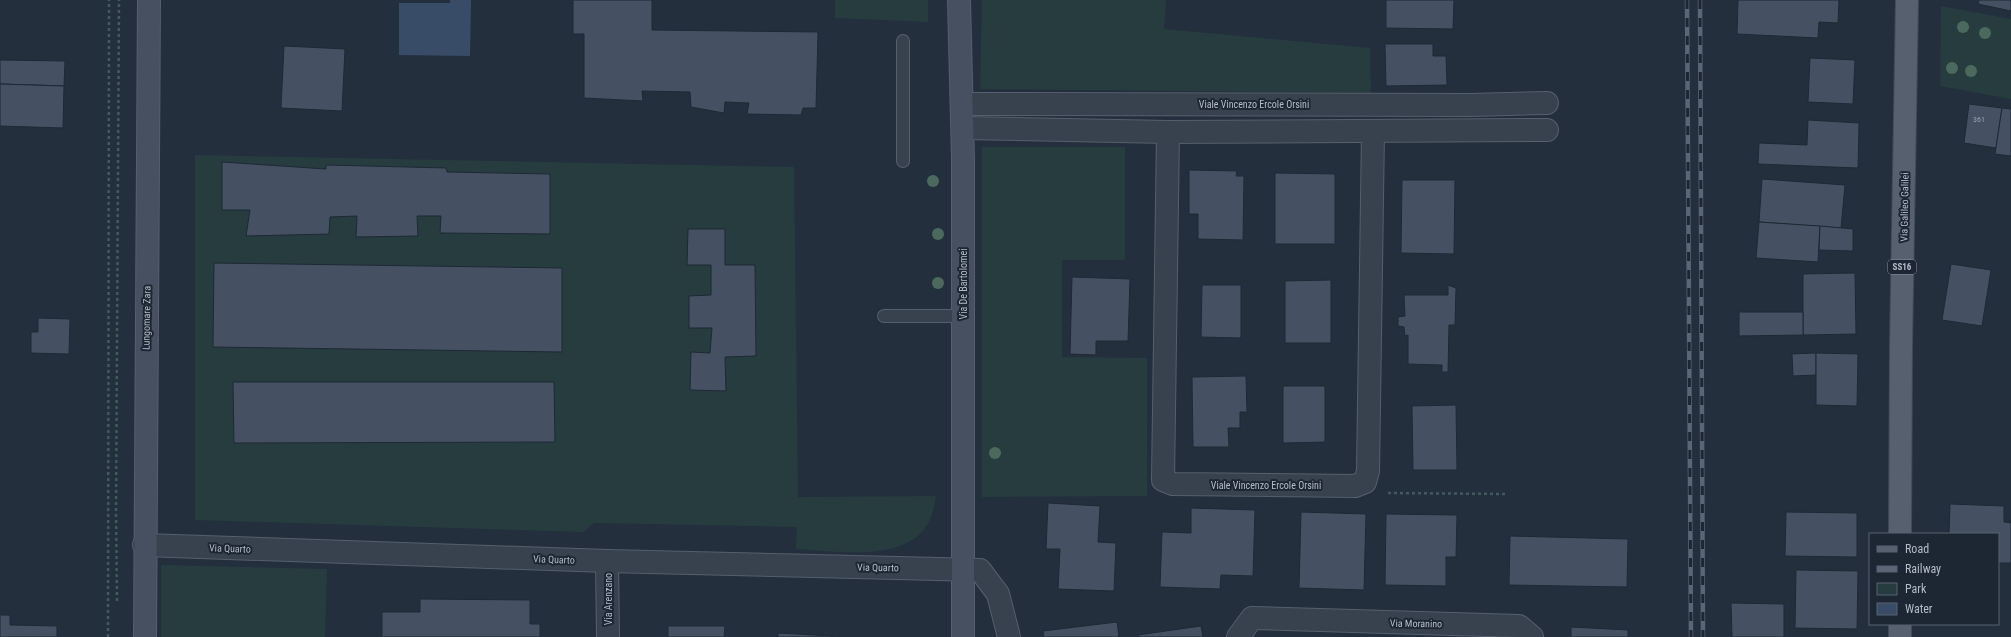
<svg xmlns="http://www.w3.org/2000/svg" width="2011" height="637" font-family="'Roboto Condensed',sans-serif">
  <rect width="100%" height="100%" fill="#242f3e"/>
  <g fill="#263c3f">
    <path d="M835 0H928V22L835 18Z"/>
    <path d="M982 0H1166L1164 29 1370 48 1371 93 980 89Z"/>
    <path d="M1941 6 2011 19V99L1940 86Z"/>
    <path d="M982 147H1125V260H1062V357L1147 358V496L982 497Z"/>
    <path d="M195 155 794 167 798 497 936 496C934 510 931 523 921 533 894 561 832 551 796 549L797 527 594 523 583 532 195 520Z"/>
    <path d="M161 565 327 569 325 637H161Z"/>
  </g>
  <path fill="#394c67" d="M450 0H471L470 56 399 55V3H450Z"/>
  <g fill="#455162" stroke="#1f2835">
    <path d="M573 0H652V30L818 32 816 108H803L801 115 747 114 749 103 725 102 724 113 691 107 690 92 642 91 643 101 584 98V34H573Z"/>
    <path d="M1386 0H1454L1453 29 1386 28Z"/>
    <path d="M1738 0H1839L1838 23 1819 22 1818 38 1737 34Z"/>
    <path d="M1979 0H2011V11L1978 4Z"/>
    <path d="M1385 44H1433V56H1446L1447 85 1386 86Z"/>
    <path d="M284 46 345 49 342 111 281 108Z"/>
    <path d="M1810 58 1855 60 1853 104 1808 102Z"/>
    <path d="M0 60 65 61 64 86 0 84Z"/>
    <path d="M0 84 64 86 63 128 0 126Z"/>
    <path d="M1969 104 2002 108 1996 148 1964 143Z"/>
    <path d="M2002 108 2011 109V156L1995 154Z"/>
    <path d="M1808 120 1859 123 1858 168 1758 164 1759 143 1807 145Z"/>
    <path d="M222 162 326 169V165L446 168 447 172 550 174V234L440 233 441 216H417L418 236 356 237 357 216 330 217 329 234 246 236 250 210H222Z"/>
    <path d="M1189 170 1237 171 1236 176H1244L1243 240 1198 239V214H1189Z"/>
    <path d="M1275 173 1335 174V244H1275Z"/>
    <path d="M1762 179 1845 185 1841 228 1759 222Z"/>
    <path d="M1402 180H1455L1454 254 1401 253Z"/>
    <path d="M1759 222 1820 226 1818 262 1756 258Z"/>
    <path d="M1820 226 1853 229V251L1819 250Z"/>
    <path d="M688 229H725V265H755L756 356 725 357 726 391 690 390 691 352 710 353 712 328H689V296L711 295V265H687Z"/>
    <path d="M214 263 562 268V352L213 347Z"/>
    <path d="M1951 264 1991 270 1982 326 1942 320Z"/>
    <path d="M1855 273 1856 334 1803 335V274Z"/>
    <path d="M1072 277 1130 279 1128 341H1096V355L1070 354Z"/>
    <path d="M1331 280V343H1285V281Z"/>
    <path d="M1202 285H1241V338L1201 337Z"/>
    <path d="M1448 285 1456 288 1455 325H1449L1448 372H1442V365L1408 364V335L1405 336 1404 327 1398 326V317L1405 316 1404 295H1448Z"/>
    <path d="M1739 312H1803V335L1739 336Z"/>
    <path d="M38 318 70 319 69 354 31 353V332H38Z"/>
    <path d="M1816 353V375L1793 376 1792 354Z"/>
    <path d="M1816 353 1858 354 1857 406 1816 405Z"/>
    <path d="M1246 376 1247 412H1240V428H1228L1229 447H1193L1192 377Z"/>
    <path d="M233 382H554L555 442 234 443Z"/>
    <path d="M1283 386H1325V442L1283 443Z"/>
    <path d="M1456 405 1457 470H1413L1412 406Z"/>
    <path d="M1048 503 1100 506 1098 542 1116 543 1114 591 1058 589 1060 549H1046Z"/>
    <path d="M1950 504 2004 506V522L2011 523V563H1998V534H1949Z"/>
    <path d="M1191 508 1255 510 1253 576 1221 575 1220 589 1160 587 1162 532 1191 533Z"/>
    <path d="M1301 512 1366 514 1364 590 1299 588Z"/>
    <path d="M1786 512 1857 513V557L1785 556Z"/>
    <path d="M1386 514 1457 515 1456 557H1446V586L1385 585Z"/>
    <path d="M1510 536 1628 539 1627 587 1509 585Z"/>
    <path d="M1796 570 1858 571 1857 629 1795 628Z"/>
    <path d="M420 599 530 600V624H540V637H382V612H420Z"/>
    <path d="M1731 603 1784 604V637H1732Z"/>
    <path d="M0 615H10V625L57 626V637H0Z"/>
    <path d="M1117 622 1119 637H1044L1043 631Z"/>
    <path d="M668 626H725L724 637H668Z"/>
    <path d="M1201 626 1203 637H1139L1138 635Z"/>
    <path d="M1571 627 1628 630V637H1571Z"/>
    <path d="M778 633 832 636V637H778Z"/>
  </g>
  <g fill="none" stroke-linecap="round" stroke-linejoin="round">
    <g stroke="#565f6c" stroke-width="14">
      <g id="lane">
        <path d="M903 41V161"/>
        <path d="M884 316H963"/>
      </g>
    </g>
    <g stroke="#565f6c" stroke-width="24">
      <g id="street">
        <path d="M962 104 1471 105 1547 103"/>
        <path d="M963 128 1168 132 1547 130"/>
        <path d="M1168 132 1163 480 1173 484 1355 486 1365 482 1368 471 1373 131"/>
        <path d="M144 545 607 561 980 570 998 594 1009 637"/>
        <path d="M607 561 608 637"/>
        <path d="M1238 637 1252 618 1519 626 1532 637"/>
      </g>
    </g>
    <g stroke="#565f6c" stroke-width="24">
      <g id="secondary">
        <path d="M959 0 963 160V637"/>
        <path d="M145 637 149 0"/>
      </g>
    </g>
    <g stroke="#414a57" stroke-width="24">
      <g id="primary">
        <path d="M1900 534 1901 345 1907 0"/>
        <path d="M1900 637V624"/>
      </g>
    </g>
    <g stroke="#44595c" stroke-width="2.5" stroke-dasharray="3 3" stroke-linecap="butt">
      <path d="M1388 493 1506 494"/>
      <path d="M117 601 116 511 119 0"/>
      <path d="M108 637 109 0"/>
    </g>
    <use href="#lane" stroke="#38414e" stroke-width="12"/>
    <use href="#street" stroke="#38414e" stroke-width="22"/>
    <use href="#secondary" stroke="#465061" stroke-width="22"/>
    <use href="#primary" stroke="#56606e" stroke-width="22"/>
    <g stroke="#5a6575" stroke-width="4.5">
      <g id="rail">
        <path d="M1687 0 1691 637"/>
        <path d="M1700 0 1703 637"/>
      </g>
    </g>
    <use href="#rail" stroke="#1d2633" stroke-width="3" stroke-dasharray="9" stroke-linecap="butt"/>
  </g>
  <g fill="#4b6a5d">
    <circle cx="1963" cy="27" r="6"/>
    <circle cx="1985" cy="33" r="6"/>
    <circle cx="1952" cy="68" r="6"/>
    <circle cx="1971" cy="71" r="6"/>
    <circle cx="933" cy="181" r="6"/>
    <circle cx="938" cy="234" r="6"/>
    <circle cx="938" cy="283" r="6"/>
    <circle cx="995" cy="453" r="6"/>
  </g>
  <g text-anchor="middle" stroke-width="4" stroke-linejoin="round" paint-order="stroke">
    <g font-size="8" fill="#98a1af">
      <text x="1979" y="122">361</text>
    </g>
    <rect fill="#1d2633" stroke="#878f9c" stroke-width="1" x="1888" y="260" width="28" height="14" rx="3"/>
    <g font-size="9" font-weight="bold" fill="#b4bcc9">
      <text x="1902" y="270">SS16</text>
    </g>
    <g font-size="10" fill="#b4bcc9" stroke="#1d2633">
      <text x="1254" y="108">Viale Vincenzo Ercole Orsini</text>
      <text transform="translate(1904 207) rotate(-89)" y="4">Via Galileo Galilei</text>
      <text transform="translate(963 284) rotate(-90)" y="4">Via De Bartolomei</text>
      <text transform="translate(146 318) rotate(-89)" y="4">Lungomare Zara</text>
      <text x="1266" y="489">Viale Vincenzo Ercole Orsini</text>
      <text transform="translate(230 548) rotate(2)" y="4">Via Quarto</text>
      <text transform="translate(554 559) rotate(2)" y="4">Via Quarto</text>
      <text transform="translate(878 567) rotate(1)" y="4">Via Quarto</text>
      <text transform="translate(608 599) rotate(-90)" y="4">Via Arenzano</text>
      <text transform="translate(1416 623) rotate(1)" y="4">Via Moranino</text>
    </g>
  </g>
  <rect x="1869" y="533" width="130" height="92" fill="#1d2633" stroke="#59626f"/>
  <rect x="1877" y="546" width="20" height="6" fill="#56606e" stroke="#59626f"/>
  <text x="1905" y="553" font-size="12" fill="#b4bcc9">Road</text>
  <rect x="1877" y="566" width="20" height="6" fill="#5a6575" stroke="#59626f"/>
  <text x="1905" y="573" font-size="12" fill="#b4bcc9">Railway</text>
  <rect x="1877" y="583" width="20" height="12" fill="#263c3f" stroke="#59626f"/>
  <text x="1905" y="593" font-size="12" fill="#b4bcc9">Park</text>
  <rect x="1877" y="603" width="20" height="12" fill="#394c67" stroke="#59626f"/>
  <text x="1905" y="613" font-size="12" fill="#b4bcc9">Water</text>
</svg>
